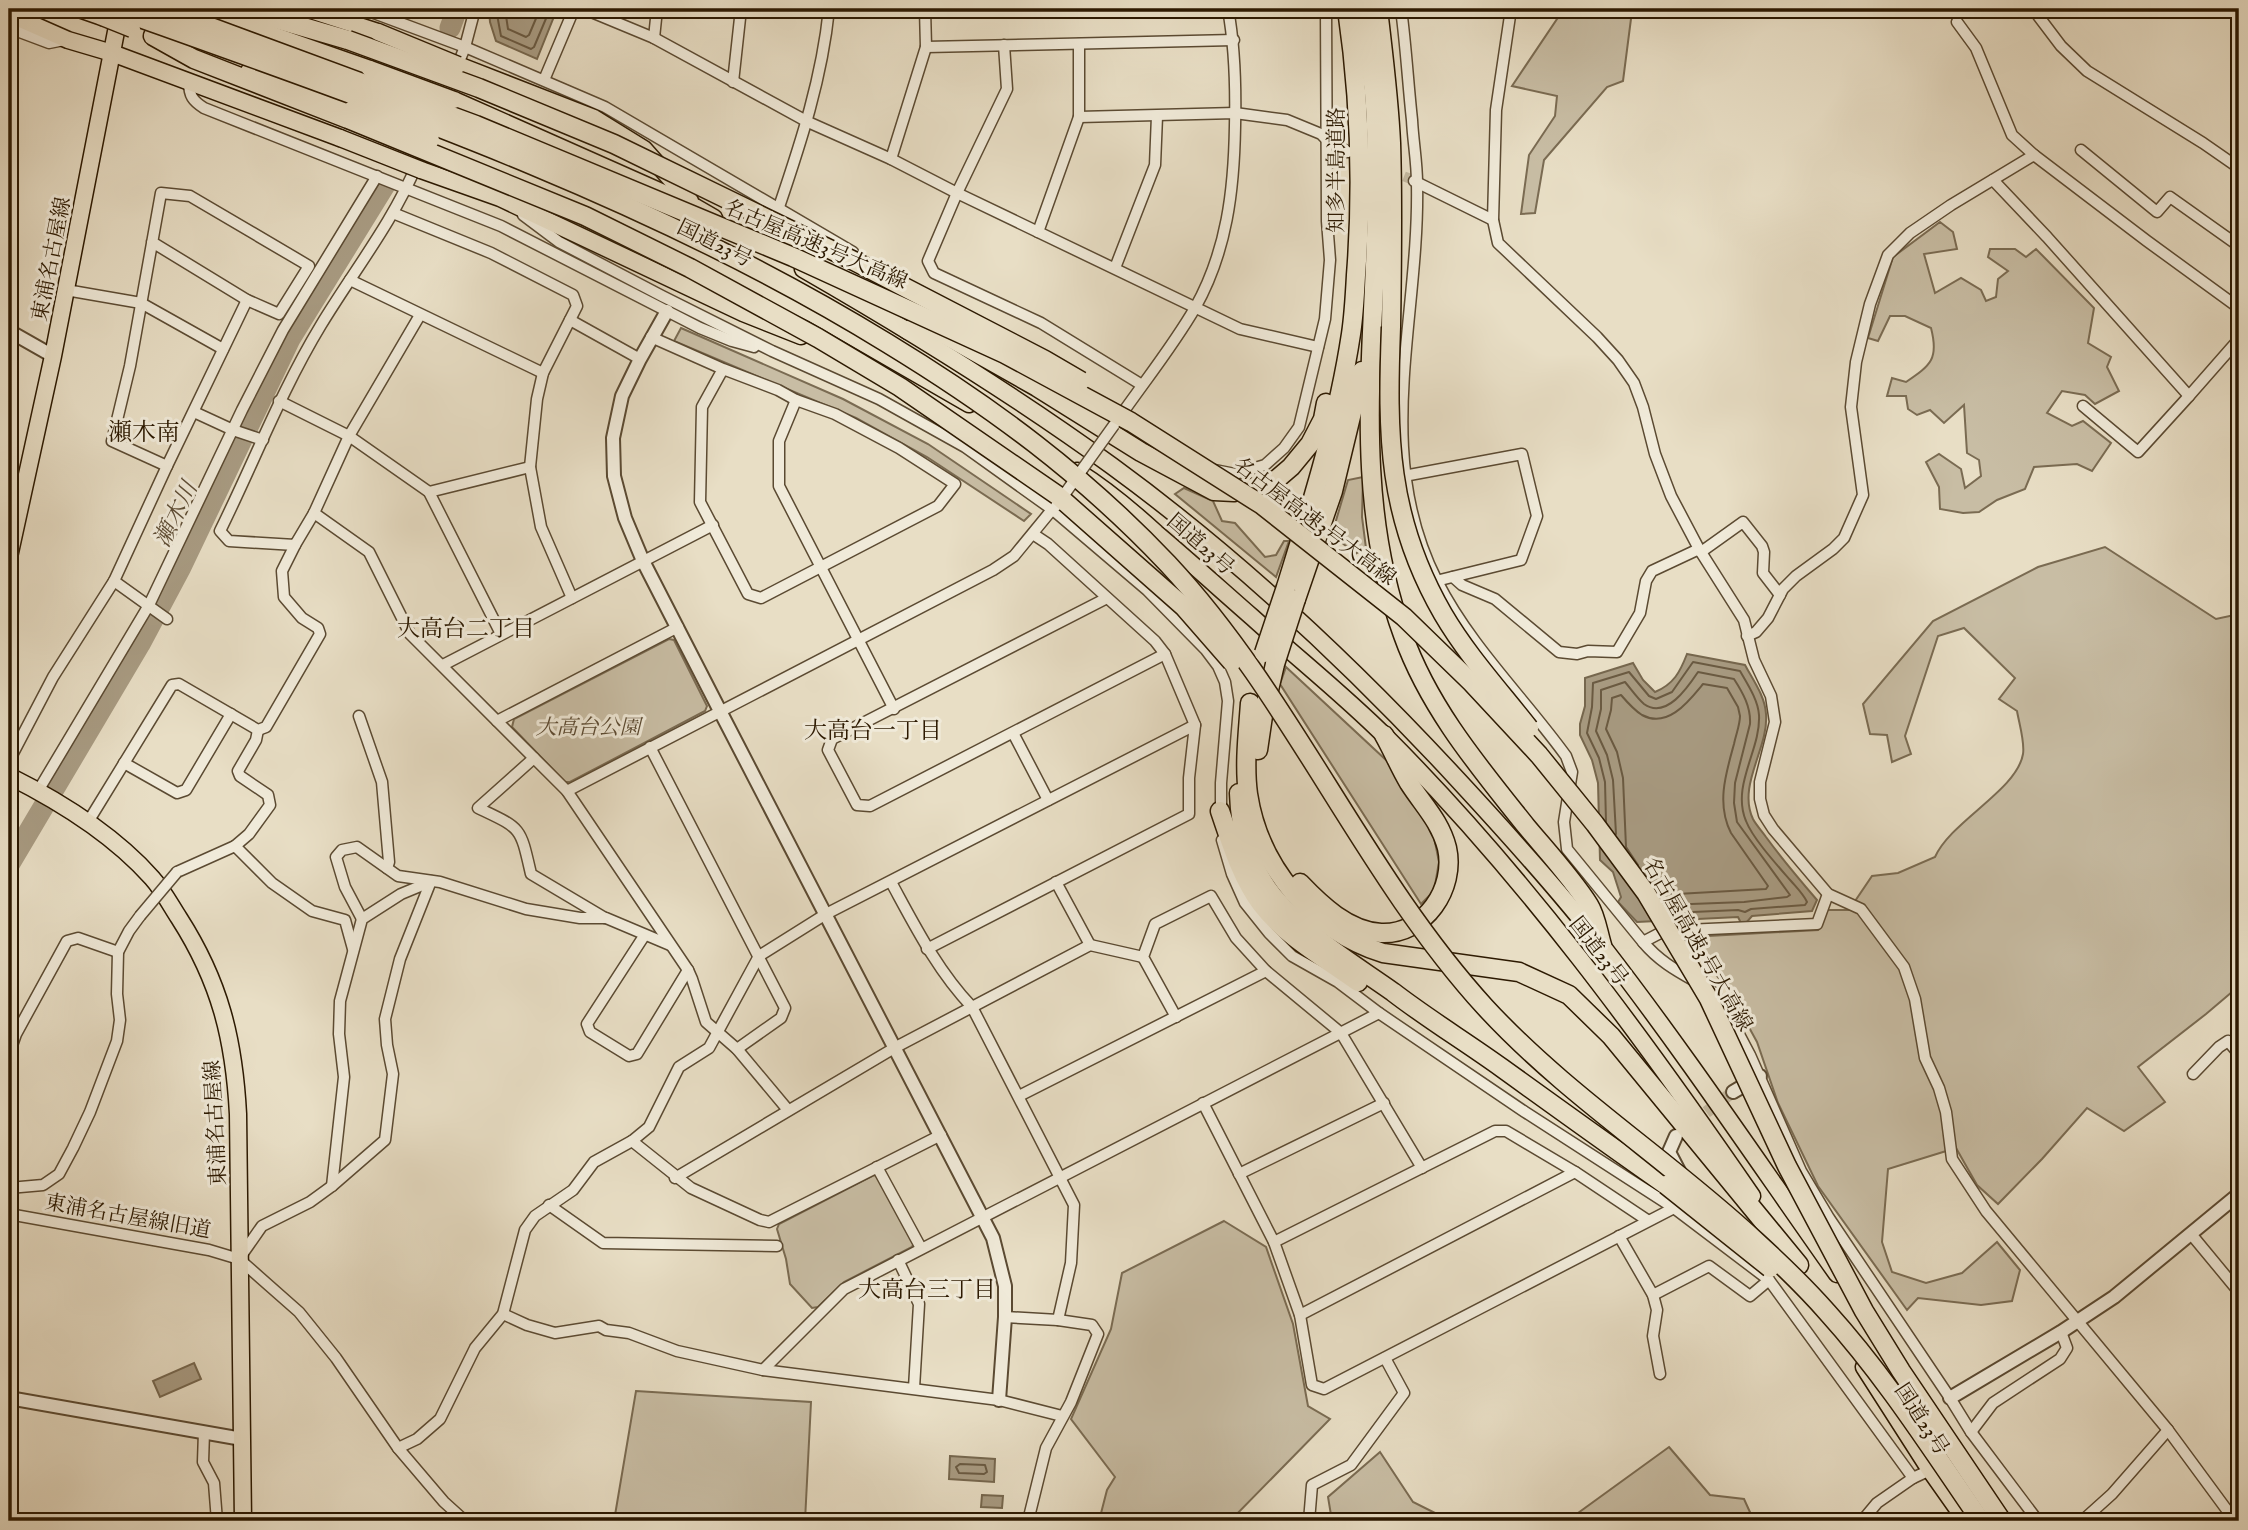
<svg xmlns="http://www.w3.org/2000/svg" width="2248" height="1530" font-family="'IM FELL English','Noto Serif JP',serif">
  <rect width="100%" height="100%" fill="#e8dec5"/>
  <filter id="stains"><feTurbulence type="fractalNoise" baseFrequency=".00286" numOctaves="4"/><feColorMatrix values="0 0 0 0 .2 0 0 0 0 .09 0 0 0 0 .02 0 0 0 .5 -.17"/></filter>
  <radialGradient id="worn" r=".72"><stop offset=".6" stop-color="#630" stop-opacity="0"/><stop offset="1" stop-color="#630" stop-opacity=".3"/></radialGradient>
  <g fill="#c8bda4" stroke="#7a6b52" stroke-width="2">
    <path d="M1562 9H1649L1632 11 1623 81 1607 87 1544 160 1535 213 1521 214 1529 155 1555 116 1557 96 1512 86 1561 13Z"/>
    <path d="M1940 222 1953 232 1957 249 1924 254 1935 293 1961 278 1981 290 1986 301 1996 297 1998 279 2008 271 1988 257 1990 249H2015L2026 257 2036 249 2094 308 2088 343 2111 357 2107 367 2119 391 2095 404 2085 395 2062 391 2047 413 2072 426 2083 421 2111 443 2092 471 2077 464 2034 467 2025 489 1997 500 1979 512 1963 513 1940 509 1939 487 1926 462 1939 454 1961 469 1965 488 1981 476 1979 460 1967 453 1964 405 1944 423 1930 410 1917 415 1908 409 1906 396H1887L1892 378 1906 382C1931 365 1939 359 1931 328L1905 316H1890L1878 341 1868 338 1893 257Z"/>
    <path d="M681 328 843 399 928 444 1031 514 1024 521 927 457 856 418 674 341Z"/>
    <path d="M1363 477 1362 517 1366 548 1355 554 1332 534 1348 480Z"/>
    <path d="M1184 488 1213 501 1222 521 1235 523 1265 557 1276 555 1284 541H1289L1276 577 1175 494Z"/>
    <path d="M2105 547 2216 619 2239 614V986L2206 1014 2138 1067 2165 1102 2124 1131 2087 1108 2042 1159 1998 1204 1977 1185 1956 1148 1888 1169 1882 1242 1892 1272 1926 1283 1962 1273 1997 1242 2020 1270 2012 1301 1981 1305 1918 1298 1907 1310 1818 1186 1778 1103 1757 1042 1728 989 1706 963 1690 937 1818 930 1825 910H1849L1872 876 1898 873 1935 857C1951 821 2017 790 2023 754 2025 742 2019 723 2017 711L1999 699 2015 678 1964 628 1938 636 1905 736 1911 754 1892 762 1887 735 1870 734 1863 704 1933 621 2038 567Z"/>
    <path d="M669 639 674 640 707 706 705 711 570 782H565L512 727 514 719Z"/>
    <path d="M1286 667 1386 760 1433 832 1439 862 1434 891 1421 904 1280 684Z"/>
    <path d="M874 1175 879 1178 914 1242 912 1247 844 1282 818 1307 812 1308 790 1284 786 1259 777 1229 779 1224Z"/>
    <path d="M1224 1221 1266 1247 1293 1324 1308 1406 1330 1419 1230 1521H1099L1107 1490 1115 1477 1071 1419 1111 1329 1122 1273Z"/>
    <path d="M636 1391 811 1402 805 1521H614Z"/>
    <path d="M1669 1447 1710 1495 1744 1499 1754 1521H1567Z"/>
    <path d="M1380 1452 1413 1502 1451 1521H1332L1328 1497Z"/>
  </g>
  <g fill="#a89b82" stroke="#76674e" stroke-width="2">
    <path d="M489 9H557L537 59 496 41 490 22Z"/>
    <path d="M1687 654 1745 665C1753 680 1765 696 1766 714 1769 748 1737 785 1753 819 1756 825 1762 831 1766 837 1782 859 1799 879 1817 900L1812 911 1752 916 1746 923H1741L1738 917 1637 922 1618 902 1621 897 1613 872 1600 860 1598 783 1592 760 1580 735V724L1585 706V678L1633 663 1643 680 1655 692C1674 684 1680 672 1687 654Z"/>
    <path d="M194 1363 201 1379 160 1397 153 1381Z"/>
    <path d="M950 1456 995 1459 994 1482 949 1479Z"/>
    <path d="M982 1495 1003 1496 1002 1508 981 1507Z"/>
  </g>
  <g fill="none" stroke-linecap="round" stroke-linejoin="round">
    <g stroke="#6a5a42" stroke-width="2">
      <path d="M496 9 501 36 531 49 534 47 550 9"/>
      <path d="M505 9 508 29 526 37 529 35 540 9"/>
      <path d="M1606 822 1605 782 1599 758 1587 733 1592 707 1593 683 1629 672 1649 696 1656 699 1672 692 1693 662 1740 671C1748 685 1758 700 1759 715 1761 750 1731 785 1746 821 1753 839 1778 866 1791 881 1797 888 1804 895 1807 902L1805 905 1751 909 1745 912 1738 910 1670 913"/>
      <path d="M1616 834 1613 780 1607 755 1596 731 1601 709V690L1625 682C1631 689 1637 698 1644 704 1666 720 1688 687 1698 672L1734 679C1743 693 1751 707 1750 724L1735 783 1734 803 1737 822 1790 895 1787 897 1744 902 1665 905"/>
      <path d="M1638 865 1626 847 1623 778 1617 752 1606 729 1611 710 1612 698 1621 695C1627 702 1634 710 1642 715 1668 729 1689 701 1703 684L1727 688 1738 707 1740 716C1740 725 1736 734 1734 744 1726 773 1716 804 1731 833L1768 886 1766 889 1659 895"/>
      <path d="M960 1464 985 1465 987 1472 984 1474 959 1473 956 1467Z"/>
    </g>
    <g stroke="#a89b82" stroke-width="21">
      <path d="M450 28 457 9"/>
      <path d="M9 865 140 644 181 567 290 339 385 185"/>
    </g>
    <path stroke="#c2b79e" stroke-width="10" stroke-dasharray="10 5" stroke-linecap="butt" d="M1390 171 1411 179"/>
    <path stroke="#c2b79e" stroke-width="12" stroke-dasharray="12 6" stroke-linecap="butt" d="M1692 1123 1733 1092"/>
    <g stroke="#5b4a32" stroke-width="13">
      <g id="minor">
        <path d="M363 9 465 47 605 107 853 252"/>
        <path d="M584 9 654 38 808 122 891 159 957 193 1240 329 1318 347"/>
        <path d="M1401 9C1406 46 1408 83 1412 120 1413 141 1417 162 1417 183 1420 318 1371 452 1437 581 1470 646 1524 698 1566 756L1572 772 1564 822 1567 849 1643 942 1664 931 1817 924 1828 894"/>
        <path d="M1511 9 1496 110 1493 220 1498 243 1597 337 1618 360 1634 383 1643 407 1655 454 1671 496 1699 549 1744 620 1754 660 1771 696 1775 722 1760 782V799L1764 815 1773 829 1828 894 1861 909 1904 967 1915 999 1925 1058 1939 1088 1946 1112 1952 1159 1986 1211 2168 1430 2235 1521"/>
        <path d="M2033 9 2061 46 2087 71 2203 143 2239 168"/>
        <path d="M1957 22 1976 48 2012 135 2034 155"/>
        <path d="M9 28 49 43 64 40"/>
        <path d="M654 38 657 9"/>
        <path d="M1004 45 1007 89 957 193 928 261 934 273 1041 323 1142 385"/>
        <path d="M926 47 1234 40"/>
        <path d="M456 69 465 47 475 9"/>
        <path d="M544 80 574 9"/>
        <path d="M189 82C189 96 193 101 204 108L501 226 700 328 732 341 754 347"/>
        <path d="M733 82 741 9"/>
        <path d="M1079 117 1235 113 1287 120 1321 134 1327 140 1348 152"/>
        <path d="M2081 150 2157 212 2170 197 2239 246"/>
        <path d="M891 159 926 47 925 9"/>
        <path d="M417 164C393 222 353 272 321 325 281 391 254 462 220 531L229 541 295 545 314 513 349 436 420 315"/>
        <path d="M1993 180 2047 237 2189 396 2239 339"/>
        <path d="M1414 181 1493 220"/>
        <path d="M779 207C801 142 822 78 829 9"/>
        <path d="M393 213 491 253 573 295 577 306 543 373 537 399 530 467 541 527 572 598"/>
        <path d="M523 215 559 242 662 296 772 351 879 399 965 447 1053 510 1147 590 1206 650 1218 666 1225 682 1228 701 1221 783V814"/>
        <path d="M1038 232 1079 117V44"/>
        <path d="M152 242 247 300 279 314 309 266 190 196 161 193 130 366 112 441 167 466"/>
        <path d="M1115 268 1155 165 1157 116"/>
        <path d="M350 280 543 373"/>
        <path d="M66 290 141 303 223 349"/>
        <path d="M570 320 640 359"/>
        <path d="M651 337 723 369 778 390 796 400 835 414 899 448 955 484 938 506 761 598 748 594 700 502 702 407 723 369"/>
        <path d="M796 400 779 441V486L894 709"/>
        <path d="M279 401 349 436 429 492 501 634"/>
        <path d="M2083 406 2138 452 2189 396"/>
        <path d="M194 412 233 430 263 440"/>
        <path d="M1119 418C1144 382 1173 346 1195 308 1227 251 1234 190 1235 126 1236 86 1235 48 1228 9"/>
        <path d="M1215 470 1235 474 1265 465 1284 448 1299 427 1325 319 1330 260 1327 221 1326 9"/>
        <path d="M1404 476 1522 454 1537 516 1521 560 1436 581"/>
        <path d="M429 492 530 467"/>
        <path d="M314 513 369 552 410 634 567 791 688 970 692 979 706 1022 737 1049 788 1110"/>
        <path d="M1701 552 1743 522 1762 546 1764 552 1763 573 1780 595"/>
        <path d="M1453 577 1462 585 1495 599 1559 652 1577 654 1588 651 1617 652 1640 613 1646 581 1652 571 1699 549"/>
        <path d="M114 581 167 619"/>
        <path d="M1107 598 832 739 828 750 857 805 870 806 1165 654"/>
        <path d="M1747 636 1756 632 1768 618 1783 589 1796 576 1833 549 1844 538 1863 495 1851 407 1856 362 1870 304 1888 255 1910 233 1951 205 2034 155 2147 241 2239 308"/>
        <path d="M443 665 713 525"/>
        <path d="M359 716 382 782 389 862 387 868"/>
        <path d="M497 721 678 627"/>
        <path d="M1013 733 1048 800"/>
        <path d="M650 747 785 1008 781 1018 737 1049"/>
        <path d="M534 758 478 808C522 829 520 826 531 874L605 918"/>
        <path d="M9 761 53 677 114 581 167 466 247 300"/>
        <path d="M124 763 177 793 186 790 231 714"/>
        <path d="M38 791 149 605 242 410 283 330 377 176"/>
        <path d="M567 791 993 570 1014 556 1055 506"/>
        <path d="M88 822 172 685 179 684 258 730 266 727 320 634 318 628 302 618 284 597 282 571 295 545"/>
        <path d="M1222 840 1232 874 1245 903 1269 933 1292 956 1338 982 1379 1013 1525 1112 1674 1208 1769 1280 1913 1478"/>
        <path d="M235 846 249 834 270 805 268 795 240 776 238 771 256 740 258 730"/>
        <path d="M177 872 235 846 272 883 312 911 345 920 353 949"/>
        <path d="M891 882C915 926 937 970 972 1007L1074 1205 1071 1263 1058 1320"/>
        <path d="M1056 882 1090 945"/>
        <path d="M362 919 345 887 336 857 342 850 357 847 398 876 440 882 526 909 580 918H606L670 945"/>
        <path d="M644 936 587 1024 590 1032 629 1056 637 1054 688 970"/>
        <path d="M1643 942C1658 960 1675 970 1695 981"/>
        <path d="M927 949 1189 814V778L1195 725 1165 654 1155 641 1048 544 1033 534"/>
        <path d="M1711 990 1724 1006 1750 1055 1801 1171 1829 1218 1950 1398 1971 1432 2038 1521"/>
        <path d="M1176 1017 1143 957 1155 924 1211 896 1236 938 1266 971 1341 1033 1422 1168"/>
        <path d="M9 1054 16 1034 67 941 78 938 118 952"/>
        <path d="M2193 1074 2219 1047 2228 1041 2239 1054"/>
        <path d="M1019 1096 1266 971"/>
        <path d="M1203 1103 1274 1242 1300 1315 1312 1385 1324 1389 1674 1208"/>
        <path d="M632 1141 691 1188 760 1220 769 1222 941 1135"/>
        <path d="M877 1167 921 1248"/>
        <path d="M1239 1174 1384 1103"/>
        <path d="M675 1178 896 1047 1090 945 1143 957"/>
        <path d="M332 1186 344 1077 339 1034 340 1001 362 919 401 894 430 882"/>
        <path d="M9 1188 43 1185 59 1174 73 1148 90 1112 117 1041 120 1020 117 994 118 952 129 931 140 916"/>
        <path d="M549 1205 603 1243 777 1246"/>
        <path d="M9 1214 209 1250 239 1259 299 1312 336 1358 398 1448 444 1502 465 1521"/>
        <path d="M2191 1234 2239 1292"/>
        <path d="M1619 1236 1653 1295 1657 1310 1653 1336 1660 1374"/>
        <path d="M1274 1242 1495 1131H1506L1575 1172 1647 1220"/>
        <path d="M241 1256 262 1226 310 1202 332 1186 385 1140 393 1074 387 1045 385 1019 400 959 431 881"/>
        <path d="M898 1260 919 1304 914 1388"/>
        <path d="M1653 1295 1709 1266 1750 1296 1769 1280"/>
        <path d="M503 1314 527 1325 555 1333 599 1326 606 1330 629 1333 677 1351 763 1370 999 1400 1062 1416"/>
        <path d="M1300 1315 1575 1172"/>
        <path d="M1005 1317 1058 1320 1092 1325 1098 1334 1071 1402 1046 1448 1028 1521"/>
        <path d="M763 1370 844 1289 1379 1013"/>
        <path d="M204 1432 203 1462 214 1483 217 1521"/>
        <path d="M1971 1432 1993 1403 2060 1359 2067 1348 2061 1332"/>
        <path d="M398 1448 417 1439 440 1419 475 1348 503 1314 525 1230 535 1216 573 1190 594 1162 632 1141 649 1127 679 1067 709 1048 759 956 826 914 1195 725"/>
        <path d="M1309 1521 1312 1485 1351 1465 1404 1393 1385 1358"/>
        <path d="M1862 1521 1877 1503 1913 1478 1930 1470"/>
        <path d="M2082 1521 2112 1494 2168 1430"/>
      </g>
    </g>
    <g stroke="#5b4a32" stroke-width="16">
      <g id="tertiary">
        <path d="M667 311 640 359 622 396 613 438 614 476 625 518 643 561 720 711 993 1238 1005 1286V1317L999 1400"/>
        <path d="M9 331 53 356"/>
        <path d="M1733 1092 1760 1076"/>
        <path d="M1676 1136 1669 1152 1680 1173"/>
        <path d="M9 1398 242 1439"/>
        <path d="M1950 1398 2061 1332 2114 1297 2239 1194"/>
      </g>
    </g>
    <g stroke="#2c1901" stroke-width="19">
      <g id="primary">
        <path d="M9 557 53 356 120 11"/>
        <path d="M9 776C61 802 113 834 152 878 162 889 170 904 179 918 220 982 234 1039 238 1114L243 1521"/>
      </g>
    </g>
    <g stroke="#2c1901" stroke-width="19">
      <g id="trunk">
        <path d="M79 9 102 17"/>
        <path d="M198 9 370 69"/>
        <path d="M307 9 378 32"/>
        <path d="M9 14 68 40 112 53 340 138"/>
        <path d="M458 65 594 118 644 149 690 201"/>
        <path d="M249 71 352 109"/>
        <path d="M454 100 695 207 714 218"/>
        <path d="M431 140 617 219 813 314 969 404"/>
        <path d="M421 170 500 198 743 313 801 336"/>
        <path d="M803 269C909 330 1013 394 1112 466 1238 558 1353 666 1459 781 1508 834 1558 889 1603 947 1685 1053 1760 1165 1837 1274"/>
        <path d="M1077 471C1106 489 1131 510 1156 533 1188 560 1220 589 1252 617 1296 657 1344 695 1386 737 1525 876 1641 1035 1752 1196"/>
        <path d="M1864 1367 1930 1470 1966 1521"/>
      </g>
    </g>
    <g stroke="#2c1901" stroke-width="21">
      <g id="motorway">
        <path d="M242 9 348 40"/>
        <path d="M1363 9C1366 37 1371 65 1374 93 1377 126 1377 160 1377 194 1376 343 1350 491 1403 635 1429 708 1479 767 1526 826 1546 850 1572 878 1589 905 1596 916 1598 932 1602 945"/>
        <path d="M1378 9C1383 53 1389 98 1391 143 1393 204 1392 265 1391 327"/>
        <path d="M153 36 194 59 348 119"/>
        <path d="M908 330H936L1037 387 1141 452 1214 491 1234 492 1261 486 1277 479 1291 467 1310 444 1323 419 1326 403"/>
        <path d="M1286 587C1312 503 1338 420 1351 334 1354 314 1355 294 1356 275 1363 185 1360 98 1347 9"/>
        <path d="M1296 599 1333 491 1362 371"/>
        <path d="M1250 703C1248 732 1244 764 1248 794 1259 867 1313 931 1383 953L1519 972 1569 995 1611 1036 1799 1265"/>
        <path d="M1258 750 1263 716 1275 664"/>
        <path d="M1239 793C1240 829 1250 868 1273 896 1306 936 1352 963 1393 992 1428 1019 1466 1042 1502 1068 1556 1107 1610 1146 1666 1185"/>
        <path d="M1220 811C1231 843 1241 877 1261 904 1286 937 1325 958 1358 982"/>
        <path d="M1300 883C1321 905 1348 931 1381 933 1425 935 1456 888 1447 848 1440 821 1423 805 1409 783 1400 768 1393 751 1384 735"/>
      </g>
    </g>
    <use href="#minor" stroke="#f0ead9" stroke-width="10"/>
    <use href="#tertiary" stroke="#f0ead9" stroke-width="12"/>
    <use href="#primary" stroke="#e8dec5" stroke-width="16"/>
    <use href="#trunk" stroke="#e8dec5" stroke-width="16"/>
    <use href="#motorway" stroke="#e8dec5" stroke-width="18"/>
    <g stroke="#5b4a32" stroke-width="13" stroke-linecap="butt">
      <g id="minor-bridge">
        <path d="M1056 506 1114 425"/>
        <path d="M140 916 177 872"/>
      </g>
    </g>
    <g stroke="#2c1901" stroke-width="19" stroke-linecap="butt">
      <g id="trunk-bridge">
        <path d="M102 17 132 29"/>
        <path d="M378 32 458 65"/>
        <path d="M370 69 454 100"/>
        <path d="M352 109 431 140"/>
        <path d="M340 138 421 170"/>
      </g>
    </g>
    <g stroke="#2c1901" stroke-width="21" stroke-linecap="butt">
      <g id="motorway-bridge">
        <path d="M115 9C378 103 647 195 887 343 992 407 1083 474 1168 564 1293 698 1362 872 1485 1007 1567 1096 1669 1160 1757 1242 1781 1264 1805 1287 1827 1312 1885 1376 1932 1450 1981 1521"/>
        <path d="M162 9 476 125 793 257 1005 354 1131 422 1262 505 1404 617 1472 683 1539 755 1595 824 1646 893 1709 999 1787 1166 1864 1311 1901 1371 2002 1521"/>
        <path d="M348 40 479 88 614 144 854 261 1045 360 1081 381"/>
        <path d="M348 119 585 216 690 268 818 338 900 387 1057 495 1184 607 1232 662"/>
        <path d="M1391 327C1387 435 1387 517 1443 614 1467 655 1500 691 1529 728"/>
        <path d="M1264 653 1286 587"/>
        <path d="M1275 664 1296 599"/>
        <path d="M1666 1185 1770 1268"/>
      </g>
    </g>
    <use href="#minor-bridge" stroke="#f0ead9" stroke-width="10"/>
    <use href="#trunk-bridge" stroke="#e8dec5" stroke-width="16"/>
    <use href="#motorway-bridge" stroke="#e8dec5" stroke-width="18"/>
  </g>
  <g text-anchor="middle" stroke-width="6" stroke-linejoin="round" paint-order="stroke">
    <g font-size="21" fill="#2c1901" stroke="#f0ead9">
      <text transform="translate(1336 170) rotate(-90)" y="7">知多半島道路</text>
      <text transform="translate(715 243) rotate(26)" y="7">国道23号</text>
      <text transform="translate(816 244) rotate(23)" y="7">名古屋高速3号大高線</text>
      <text transform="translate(51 259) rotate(-79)" y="7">東浦名古屋線</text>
      <text transform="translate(1315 521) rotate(37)" y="7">名古屋高速3号大高線</text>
      <text transform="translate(1201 544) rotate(41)" y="7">国道23号</text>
      <text transform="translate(1698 944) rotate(60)" y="7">名古屋高速3号大高線</text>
      <text transform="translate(1599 951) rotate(52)" y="7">国道23号</text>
      <text transform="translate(215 1123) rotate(-93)" y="7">東浦名古屋線</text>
      <text transform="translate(128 1216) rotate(10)" y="7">東浦名古屋線旧道</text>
      <text transform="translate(1922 1419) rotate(57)" y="7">国道23号</text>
    </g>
    <g font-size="21" font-style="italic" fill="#5b4a32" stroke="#f0ead9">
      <text x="588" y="734">大高台公園</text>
    </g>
    <g font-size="23" font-style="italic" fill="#5e4d35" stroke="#f0ead9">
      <text transform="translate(175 514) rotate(-64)" y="8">瀬木川</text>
    </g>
    <g font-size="23" fill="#2c1901" stroke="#f0ead9">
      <text x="466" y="636">大高台二丁目</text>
      <text x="873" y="738">大高台一丁目</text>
      <text x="927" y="1297">大高台三丁目</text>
    </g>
    <g font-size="24" fill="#2c1901" stroke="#f0ead9">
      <text x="144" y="440">瀬木南</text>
    </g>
  </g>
  <rect width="2248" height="1530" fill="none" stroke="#e8dec5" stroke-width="35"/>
  <rect x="10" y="10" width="2227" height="1509" fill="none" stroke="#2c1901" stroke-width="3.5"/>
  <rect x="18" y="18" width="2213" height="1495" fill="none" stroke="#2c1901" stroke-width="2"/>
  <rect width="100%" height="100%" filter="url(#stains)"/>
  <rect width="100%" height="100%" fill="url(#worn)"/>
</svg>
